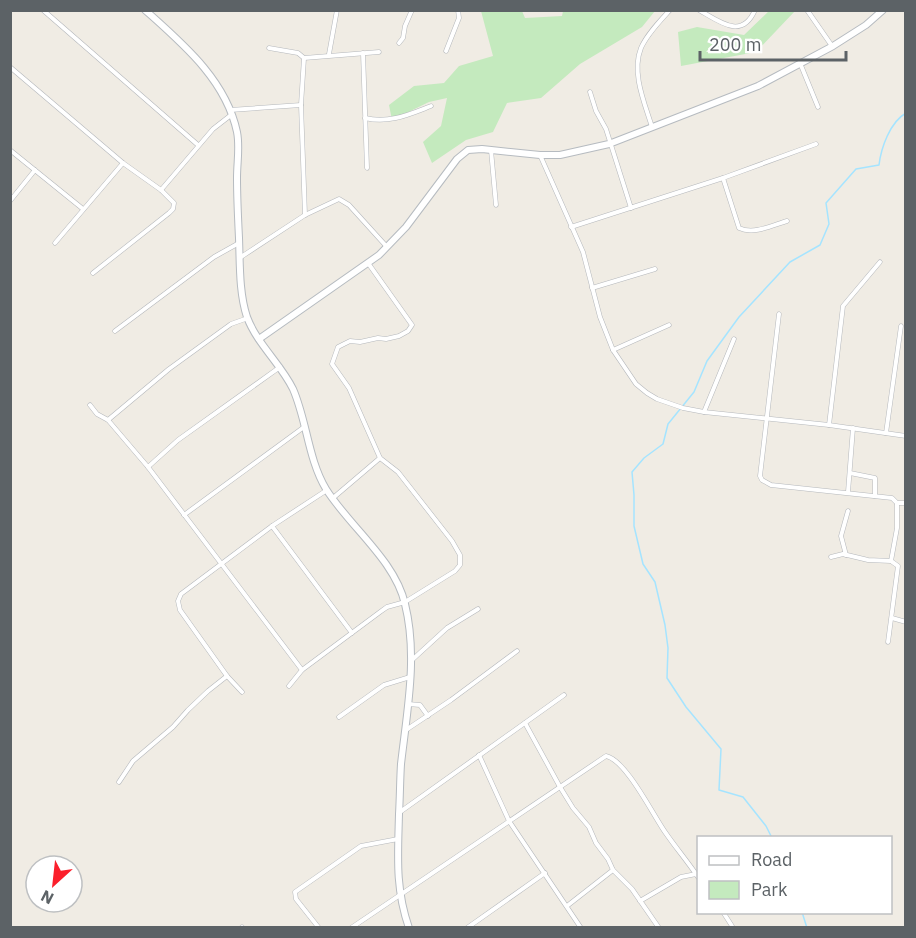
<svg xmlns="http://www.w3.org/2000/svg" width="916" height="938" font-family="'IBM Plex Sans',sans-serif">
  <rect width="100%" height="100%" fill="#f0ece4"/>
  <g fill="#c4eabe">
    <path d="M770 10 795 11 756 52 681 66 678 32 697 27 744 35Z"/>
    <path d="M481 11H522L525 18 562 16 563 11H655L642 27 580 64 541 98 507 103 493 132 466 140 432 163 423 142 441 126 447 98 429 102 392 120 389 105 414 86 444 83 459 66 493 56Z"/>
  </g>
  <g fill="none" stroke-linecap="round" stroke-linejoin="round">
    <g stroke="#a5e4ff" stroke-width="1.5">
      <path d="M772 838 766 826 743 797 719 790 721 749 686 707 667 678 668 648 665 625 655 582 643 564 634 526V495L632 472 644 458 663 444 668 424 694 392 707 361 739 317 790 262 820 245 829 224 826 203 856 169 879 165C881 148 890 122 906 113"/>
      <path d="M802 912 807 928"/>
    </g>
    <g stroke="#b5b8bc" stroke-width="5">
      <g id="street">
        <path d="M43 10 198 145"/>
        <path d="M699 10C720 22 742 40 755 10"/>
        <path d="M807 10 832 46"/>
        <path d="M399 43 403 38 405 26 412 10"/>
        <path d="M269 48 298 53 304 58 379 52"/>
        <path d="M446 51 459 18 458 10"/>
        <path d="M363 53 367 168"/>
        <path d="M329 54 337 10"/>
        <path d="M304 58 301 105 305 215"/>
        <path d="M800 63 818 107"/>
        <path d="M10 67 123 163 161 190 174 203 173 209 169 213 93 273"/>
        <path d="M590 92 596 111 606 129 631 208"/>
        <path d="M230 110 301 105"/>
        <path d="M365 118C389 124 410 114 431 106"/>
        <path d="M652 127C645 104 631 73 641 48 647 34 660 21 670 10"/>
        <path d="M10 150 83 209"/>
        <path d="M491 150 496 205"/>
        <path d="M540 155 583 252 600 317 613 350 636 384 647 393 657 399 683 408 704 412 829 425 906 436"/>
        <path d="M723 178 739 228C754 235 773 225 787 221"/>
        <path d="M161 190 213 129 231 115"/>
        <path d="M10 201 35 170"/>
        <path d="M571 227 723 178 816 144"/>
        <path d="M55 243 123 163"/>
        <path d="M241 257 305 215 339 199 349 205 387 247"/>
        <path d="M592 288 655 269"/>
        <path d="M779 314 760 476 762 480 771 485 892 498 897 503H906"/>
        <path d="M115 331 214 257 239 243"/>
        <path d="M613 350 669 325"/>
        <path d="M90 405 97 414 108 420 148 467 302 670"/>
        <path d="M704 412 734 339"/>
        <path d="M108 420 169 369 231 324 248 318"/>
        <path d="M829 425 843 306 880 262"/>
        <path d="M886 433 901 326"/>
        <path d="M148 467 178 440 280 367"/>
        <path d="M850 473 875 478V496"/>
        <path d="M327 490 272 526 352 633"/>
        <path d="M848 492 853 428"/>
        <path d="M333 498 380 458"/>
        <path d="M184 515 304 427"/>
        <path d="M846 555 841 536 848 511"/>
        <path d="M831 557 843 554 868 560 891 561 898 566 888 642"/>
        <path d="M891 561 897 528V503"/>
        <path d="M892 618 906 622"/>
        <path d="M412 660 447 628 478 609"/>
        <path d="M289 686 302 670 380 612 387 607 405 602 455 571 460 565V555L452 541 398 472 380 458 349 388 332 364 338 347 350 341 360 342 378 338 386 339 399 336 408 331 412 325 368 263"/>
        <path d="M242 692 227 676 180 610 178 601 181 594 272 526"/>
        <path d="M408 704 420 705 428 716"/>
        <path d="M339 717 384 685 410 677"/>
        <path d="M525 723 560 787 573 808 589 827 596 843 608 859 613 870 632 889 659 928"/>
        <path d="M406 730 451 700 517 651"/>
        <path d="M479 755 509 821 581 928"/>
        <path d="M119 782 133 761 173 727 188 710 208 691 227 676"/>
        <path d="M400 812 564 695"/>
        <path d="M640 901 681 877 696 874"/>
        <path d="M567 906 613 870"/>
        <path d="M723 912 732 926"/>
        <path d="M242 927V928"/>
        <path d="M319 928 296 899 295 892 361 846 398 839"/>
        <path d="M351 928 606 756C626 760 653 815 665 832 676 848 688 862 698 877"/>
        <path d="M467 928 545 873"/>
      </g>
    </g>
    <g stroke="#b6bbc0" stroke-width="8">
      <g id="secondary">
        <path d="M145 10C183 44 226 80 237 132 240 147 237 162 237 178 237 198 238 218 239 238 240 264 239 293 247 317 257 344 281 364 293 389 307 421 308 459 326 489 349 526 395 560 405 604 418 656 407 711 401 764 400 780 400 797 399 814 398 855 395 888 409 928"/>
        <path d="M259 339 379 255 406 227 457 159 468 150 482 149 540 155H560L609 144 758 86 833 46 866 25 883 10"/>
      </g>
    </g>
    <use href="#street" stroke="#fff" stroke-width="4"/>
    <use href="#secondary" stroke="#fff" stroke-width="6"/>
  </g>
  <rect width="916" height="938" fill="none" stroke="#5c6266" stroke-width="24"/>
  <rect x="697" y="836" width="195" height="78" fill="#ffffff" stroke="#bec0c2" stroke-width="1.5"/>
  <rect x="709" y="856" width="30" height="9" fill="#ffffff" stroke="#bec0c2" stroke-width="1.5"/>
  <text x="751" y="866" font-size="18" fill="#5c6266">Road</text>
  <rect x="709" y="881" width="30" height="18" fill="#c4eabe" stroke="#bec0c2" stroke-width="1.5"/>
  <text x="751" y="896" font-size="18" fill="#5c6266">Park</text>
  <g transform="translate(54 884) rotate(207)"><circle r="28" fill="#ffffff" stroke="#bec0c2" stroke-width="1.5"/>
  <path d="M0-4.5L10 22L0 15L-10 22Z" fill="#fb1f2b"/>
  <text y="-9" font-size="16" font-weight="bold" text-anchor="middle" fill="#5c6266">N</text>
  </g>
  <path d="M700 51v9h146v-9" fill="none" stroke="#5c6266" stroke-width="3"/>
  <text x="709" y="51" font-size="18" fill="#5c6266" stroke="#ffffff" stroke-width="4.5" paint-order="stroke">200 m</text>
</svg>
